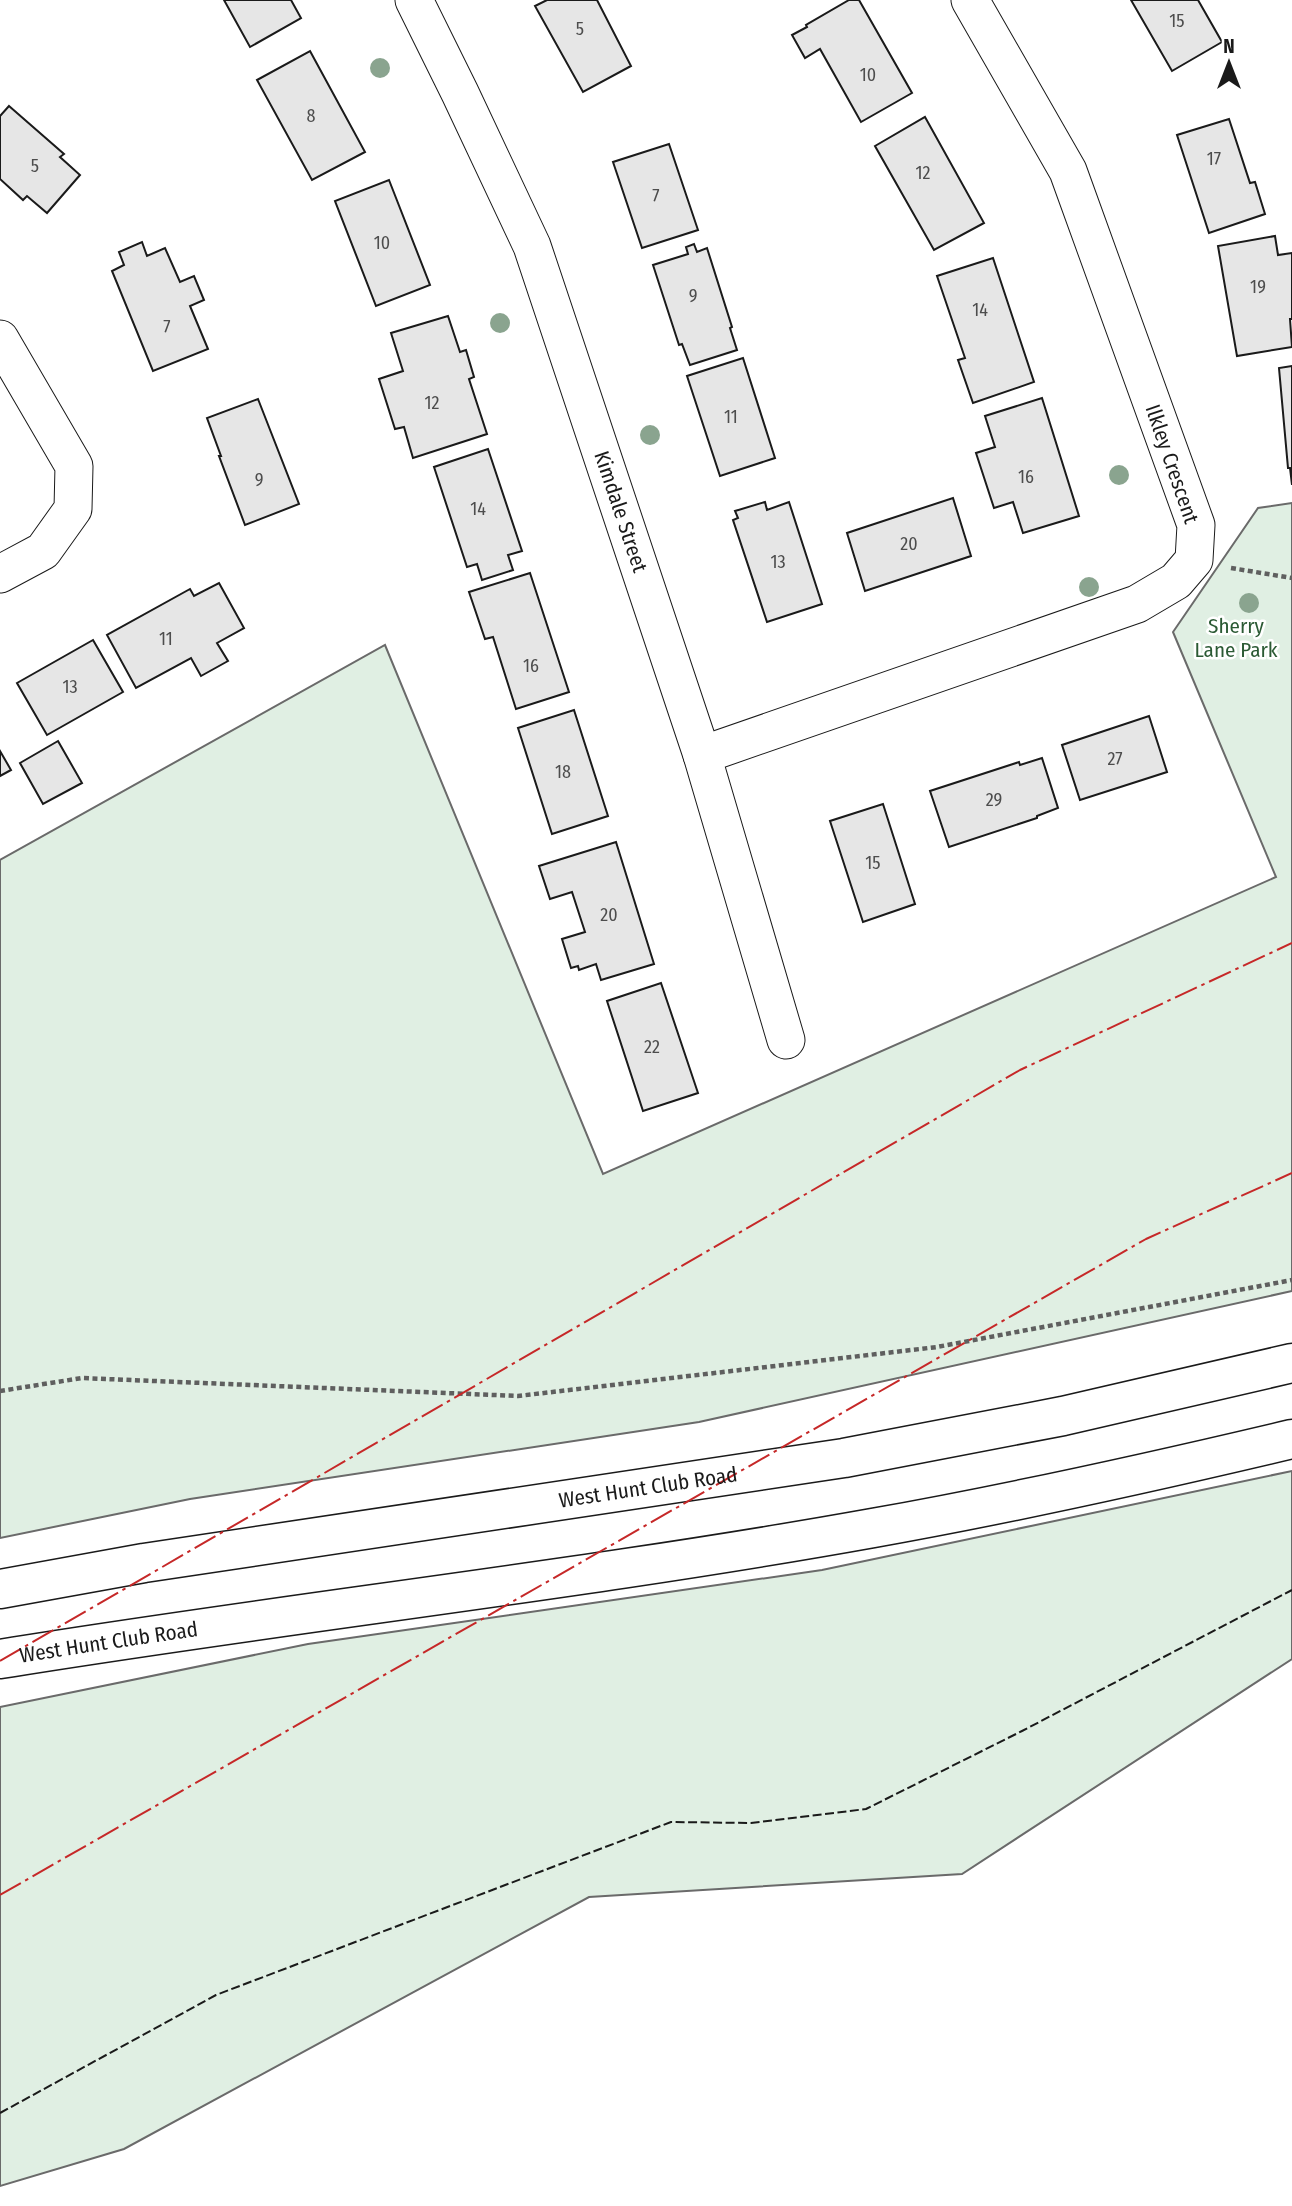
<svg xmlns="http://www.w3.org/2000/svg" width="1292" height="2206" font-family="'Fira Sans Condensed',sans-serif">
  <rect width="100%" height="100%" fill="#fff"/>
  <g fill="#e0efe3" stroke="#6a6a6a" stroke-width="2">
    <path d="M1292 503V1291L699 1422 190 1499 0 1538V860L385 645 603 1174 1276 877 1173 632 1258 508Z"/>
    <path d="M1292 1471V1659L962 1874 589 1897 124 2149 0 2186V1707L308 1644 822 1570Z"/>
  </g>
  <g fill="#e6e6e6" stroke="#1a1a1a" stroke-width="2">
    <path d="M224 0H291L301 18 250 47Z"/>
    <path d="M547 0H597L631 66 583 92 535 6Z"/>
    <path d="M849 0H859L912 93 861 122 820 49 805 58 792 35 807 27 806 25Z"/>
    <path d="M1131 0H1198L1222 42 1172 71Z"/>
    <path d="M310 51 365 152 312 180 257 80Z"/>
    <path d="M9 106 64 154 60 157 80 175 47 213 27 196 23 200 0 179V116Z"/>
    <path d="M925 117 984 223 934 250 875 146Z"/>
    <path d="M1229 119 1250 183 1255 182 1265 214 1209 233 1177 135Z"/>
    <path d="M669 144 698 230 642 248 613 162Z"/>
    <path d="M389 180 430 285 376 306 335 201Z"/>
    <path d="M1275 236 1278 255 1292 253V319H1290L1292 347 1237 356 1218 246Z"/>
    <path d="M142 242 147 256 165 248 180 282 194 276 204 300 190 306 208 349 153 371 112 271 124 265 119 252Z"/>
    <path d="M694 244 697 252 707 248 732 327 730 328 737 350 690 365 682 344 679 345 653 265 688 254 686 247Z"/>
    <path d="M993 258 1034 382 973 403 958 360 965 358 937 276Z"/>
    <path d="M448 316 460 352 466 350 474 377 469 379 487 434 413 458 404 427 395 429 379 379 403 371 391 333Z"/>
    <path d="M743 358 775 458 720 476 687 376Z"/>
    <path d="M1292 366V485L1290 468H1288L1279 368Z"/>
    <path d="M1042 398 1079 516 1023 533 1013 502 994 508 976 453 995 447 985 416Z"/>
    <path d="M258 399 299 504 245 525 219 456H221L207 418Z"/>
    <path d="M488 449 522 551 508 555 513 570 482 580 477 564 467 567 434 467Z"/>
    <path d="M953 498 971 556 865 591 847 533Z"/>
    <path d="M765 502 767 510 789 502 822 604 767 622 733 520 738 518 735 511Z"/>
    <path d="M530 573 569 692 516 709 493 637 485 639 469 592Z"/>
    <path d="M219 583 244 628 217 643 228 661 201 676 191 658 136 688 107 635 190 589 194 596Z"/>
    <path d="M93 640 123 692 47 735 17 683Z"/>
    <path d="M574 710 608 816 552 834 518 728Z"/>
    <path d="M1149 716 1167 772 1080 800 1062 745Z"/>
    <path d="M58 741 82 783 43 804 20 763Z"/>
    <path d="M0 751 11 770 0 776Z"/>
    <path d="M1042 758 1058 808 1037 816V818L949 847 930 791 1019 762 1020 765Z"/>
    <path d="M883 804 915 904 863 922 830 821Z"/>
    <path d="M616 842 654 964 601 980 596 964 579 970 578 966 571 968 562 939 585 932 572 892 550 899 539 866Z"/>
    <path d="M661 983 698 1093 643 1111 607 1001Z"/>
  </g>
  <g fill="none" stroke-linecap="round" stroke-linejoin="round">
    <g stroke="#1a1a1a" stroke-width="39">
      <g id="minor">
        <path id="s1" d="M414 0 460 93 532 246 702 755 786 1040"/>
        <path d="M0 339 74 466 73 509 43 551 0 574"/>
        <path d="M702 755 1137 604 1176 581 1194 560 1196 525 1068 171 970 0"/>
      </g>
    </g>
    <g stroke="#1a1a1a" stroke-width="41">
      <g id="primary">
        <path id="s2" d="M0 1589 144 1563 844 1458 1063 1416 1292 1363"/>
        <path id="s3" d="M0 1659C290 1612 583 1580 873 1528 1014 1503 1153 1472 1292 1439"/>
      </g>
    </g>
    <g stroke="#5f5f5f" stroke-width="4.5" stroke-dasharray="5 3.5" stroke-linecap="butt">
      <path d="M1231 568 1292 578"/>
      <path d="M0 1391 82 1378 518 1396 937 1347 1292 1280"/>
    </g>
    <use href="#minor" stroke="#fff" stroke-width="37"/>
    <use href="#primary" stroke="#fff" stroke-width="38"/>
    <path stroke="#1a1a1a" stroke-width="2" stroke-dasharray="9 3.5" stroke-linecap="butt" d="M0 2113 216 1995 671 1822 751 1823 866 1809 1022 1731 1292 1590"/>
    <g stroke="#c62828" stroke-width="2" stroke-dasharray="24 5 3.5 5" stroke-linecap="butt">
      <path d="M0 1661 1020 1070 1292 943"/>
      <path d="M0 1895 1146 1239 1292 1173"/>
    </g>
  </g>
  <g fill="#8aa48f">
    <circle cx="380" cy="68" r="10"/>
    <circle cx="500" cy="323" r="10"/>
    <circle cx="650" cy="435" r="10"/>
    <circle cx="1119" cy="475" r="10"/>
    <circle cx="1089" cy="587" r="10"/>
    <circle cx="1249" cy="603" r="10"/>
  </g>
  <g text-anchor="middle" stroke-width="5" stroke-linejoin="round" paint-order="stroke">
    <g font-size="18" fill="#4d4d4d">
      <text x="1177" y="27">15</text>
      <text x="580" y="35">5</text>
      <text x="868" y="81">10</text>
      <text x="311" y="122">8</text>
      <text x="1214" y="165">17</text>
      <text x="35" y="172">5</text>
      <text x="923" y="179">12</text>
      <text x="656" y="202">7</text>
      <text x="382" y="249">10</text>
      <text x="1258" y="293">19</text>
      <text x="693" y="302">9</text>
      <text x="980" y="316">14</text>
      <text x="167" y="333">7</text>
      <text x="432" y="409">12</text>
      <text x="731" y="423">11</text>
      <text x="1026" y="483">16</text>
      <text x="259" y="486">9</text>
      <text x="478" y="515">14</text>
      <text x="909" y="550">20</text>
      <text x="778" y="568">13</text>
      <text x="166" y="645">11</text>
      <text x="531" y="672">16</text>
      <text x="70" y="693">13</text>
      <text x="1115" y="765">27</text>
      <text x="563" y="778">18</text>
      <text x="994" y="806">29</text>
      <text x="873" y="869">15</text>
      <text x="609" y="921">20</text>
      <text x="652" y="1053">22</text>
    </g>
    <g font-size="21" fill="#1a1a1a" stroke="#fff">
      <text transform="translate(1172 464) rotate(71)" y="7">Ilkley Crescent</text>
      <text dy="7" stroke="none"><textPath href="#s1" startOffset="553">Kimdale Street</textPath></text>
      <text dy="7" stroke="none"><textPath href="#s2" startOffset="656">West Hunt Club Road</textPath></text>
      <text dy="7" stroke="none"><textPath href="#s3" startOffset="110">West Hunt Club Road</textPath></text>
    </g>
    <g font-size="21" fill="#2b5a34" stroke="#fff">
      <text x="1236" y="633">Sherry<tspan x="1236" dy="24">Lane Park</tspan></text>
    </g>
  </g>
  <g transform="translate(1229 63)" stroke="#ffffff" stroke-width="5" paint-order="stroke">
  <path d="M0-5L12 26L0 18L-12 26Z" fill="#1a1a1a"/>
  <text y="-10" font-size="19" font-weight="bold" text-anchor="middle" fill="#1a1a1a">N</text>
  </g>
</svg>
